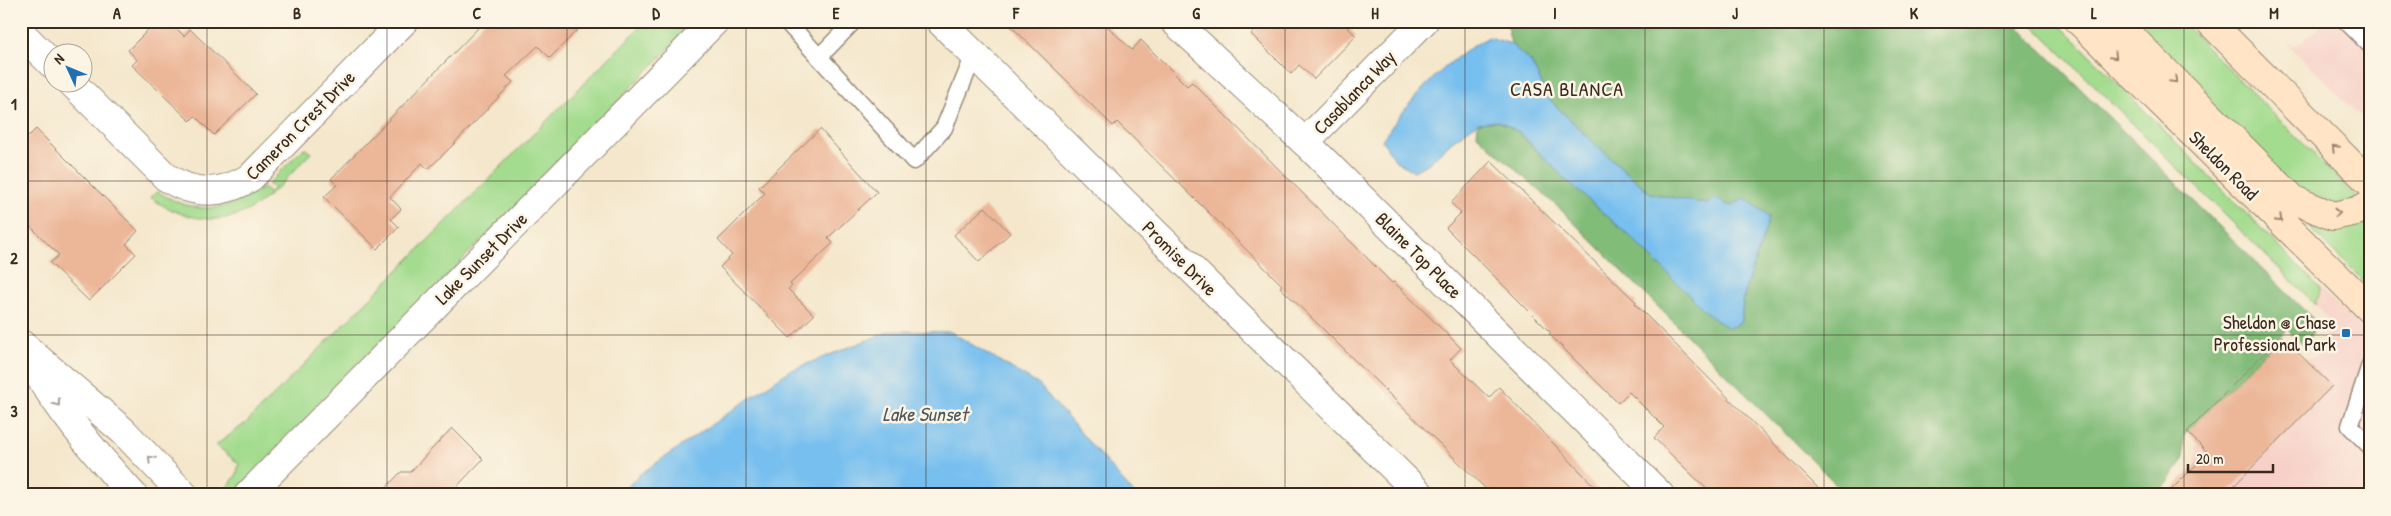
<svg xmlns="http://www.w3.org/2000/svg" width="2391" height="516" font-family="'Patrick Hand',sans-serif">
  <rect width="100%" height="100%" fill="#fcf5e5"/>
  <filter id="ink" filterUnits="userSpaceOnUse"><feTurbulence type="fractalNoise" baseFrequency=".02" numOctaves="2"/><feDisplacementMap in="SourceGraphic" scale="10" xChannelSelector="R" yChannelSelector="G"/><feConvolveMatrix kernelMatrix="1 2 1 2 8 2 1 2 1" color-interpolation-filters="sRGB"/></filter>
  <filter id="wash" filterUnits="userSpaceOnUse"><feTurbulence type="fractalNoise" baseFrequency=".0096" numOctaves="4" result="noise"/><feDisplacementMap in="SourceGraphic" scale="20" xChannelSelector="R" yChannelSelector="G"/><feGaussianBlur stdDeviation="1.12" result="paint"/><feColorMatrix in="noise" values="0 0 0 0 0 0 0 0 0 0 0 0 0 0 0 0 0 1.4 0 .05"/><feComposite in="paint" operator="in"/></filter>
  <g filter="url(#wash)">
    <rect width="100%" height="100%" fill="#f4e7cc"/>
    <g fill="#f7d1c8">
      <path d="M2325 21H2370V126L2287 43 2295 45 2302 42Z"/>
      <path d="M2317 285 2370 337V495H2176L2196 465 2197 441 2297 355 2309 359 2316 356 2330 326 2328 318 2315 304 2320 289Z"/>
    </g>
    <g fill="#a3dc8e" stroke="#6f8356">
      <path d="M646 21H696L232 495H221L236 476 239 464 216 445 246 423Z"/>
      <path d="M2029 21H2056L2317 285 2320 289 2315 304Z"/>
      <path d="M2104 21H2181L2370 211V288Z"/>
      <path d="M304 148 311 153C294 170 278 190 258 204 224 229 181 220 150 197L158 192C198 216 225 212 263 188L269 193 274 188 268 184Z"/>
    </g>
    <path fill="#82bc79" stroke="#5e734c" d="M1506 21H1820L1824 24 1826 21H2012L2317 323 2306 346 2287 329 2187 432 2183 437 2184 457 2168 483 2155 495H1847L1559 208 1477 135 1478 123 1499 121 1519 132 1567 181 1630 236 1742 322C1740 286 1762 251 1769 216L1730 206 1715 199 1707 204 1650 193 1597 146 1550 100 1531 62 1511 44Z"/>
    <g fill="#77bfef" stroke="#597486">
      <path d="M1489 37 1511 44 1531 62 1550 100 1597 146 1650 193 1707 204 1715 198 1730 206 1745 198 1769 216C1762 251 1740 286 1742 322L1729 328 1712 318 1630 236 1567 181 1519 132 1499 121 1478 123 1452 141 1429 163 1414 171 1396 161 1382 140C1410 100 1446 59 1489 37Z"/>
      <path d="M890 331 951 332 1039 385 1135 495H619L639 475 789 371Z"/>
    </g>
    <g id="blocks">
      <g fill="#ecb698">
        <path d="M157 21H169L184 36 190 29 256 94 214 135 195 116 190 121 132 65 137 60 128 50Z"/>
        <path d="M485 21H586L550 58 538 46 506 76 513 82 452 146 428 169 422 163 390 197 401 209 391 219 399 227 377 249 324 197 337 185 331 179Z"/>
        <path d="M1006 21H1102L1132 50 1141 40 1187 86 1192 82 1392 283 1394 282 1461 348 1450 360 1489 398 1499 387 1603 495H1492L1280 287 1282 285 1117 122 1113 126Z"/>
        <path d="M1263 21H1342L1356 36 1314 79 1299 65 1291 74 1251 34Z"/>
        <path d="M36 129 138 231 126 244 136 254 89 301 50 263 59 255 21 217V144Z"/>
        <path d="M820 129 877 192 828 238 833 243 790 284 792 286 788 289 814 315 790 338 720 267 732 255 718 240 765 193 759 187Z"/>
        <path d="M1491 161 1636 302 1635 304 1825 495H1713L1654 438 1664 427 1629 392 1618 403 1549 334 1551 333 1446 228 1461 213 1451 203Z"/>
        <path d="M985 207 1010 233 979 262 954 235Z"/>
        <path d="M2281 336 2332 386 2225 495H2166L2208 453 2187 432Z"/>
        <path d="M452 428 483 459 449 495H379L401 472H410Z"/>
      </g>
    </g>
  </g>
  <g filter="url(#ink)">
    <use href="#blocks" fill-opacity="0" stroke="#988875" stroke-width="1"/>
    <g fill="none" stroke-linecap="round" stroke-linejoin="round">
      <g stroke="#988875" stroke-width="19">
        <g id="lane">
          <path d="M786 21 914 161 944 128 974 55"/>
          <path d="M2346 21 2370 45"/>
          <path d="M819 57 854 21"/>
          <path d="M2370 365 2350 426 2370 446"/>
        </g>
      </g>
      <g stroke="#988875" stroke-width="30">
        <g id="street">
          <path d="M940 21 1421 495"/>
          <path d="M1174 21 1311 148 1660 495"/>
          <path d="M21 33 52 64"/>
          <path d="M71 82 166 177C195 196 222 195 251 177L404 21"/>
          <path d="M1305 142 1424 21"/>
          <path d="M21 344 123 431 184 495"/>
          <path d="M31 363C60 411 95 454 133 495"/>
          <path d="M248 495 715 21"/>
        </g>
      </g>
      <g stroke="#988875" stroke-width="30">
        <g id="secondary">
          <path d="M2079 21 2370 309"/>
          <path d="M2115 21 2294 200 2333 216 2357 211 2370 204"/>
          <path d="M2209 21 2370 183"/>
        </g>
      </g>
      <use href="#lane" stroke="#fff" stroke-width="16"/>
      <use href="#street" stroke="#fff" stroke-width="28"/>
      <use href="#secondary" stroke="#ffe4c6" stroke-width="28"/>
    </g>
    <defs><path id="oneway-chevron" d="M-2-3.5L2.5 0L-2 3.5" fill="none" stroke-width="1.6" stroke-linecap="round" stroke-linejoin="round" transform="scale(1.25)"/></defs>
    <g stroke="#9d8772">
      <use href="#oneway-chevron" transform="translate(2114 56) rotate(45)"/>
      <use href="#oneway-chevron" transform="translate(2174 80) rotate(45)"/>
      <use href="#oneway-chevron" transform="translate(2335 148) rotate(-135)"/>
      <use href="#oneway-chevron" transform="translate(2337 213) rotate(-1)"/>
      <use href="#oneway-chevron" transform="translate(2279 219) rotate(45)"/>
    </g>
    <g stroke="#a79f9a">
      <use href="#oneway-chevron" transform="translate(57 403) rotate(53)"/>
      <use href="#oneway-chevron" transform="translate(151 459) rotate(-134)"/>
    </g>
  </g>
  <path fill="none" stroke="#3b2a1e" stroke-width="1" stroke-opacity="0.55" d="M207 21V495M387 21V495M567 21V495M746 21V495M926 21V495M1106 21V495M1285 21V495M1465 21V495M1645 21V495M1824 21V495M2004 21V495M2184 21V495M21 181H2370M21 335H2370"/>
  <rect fill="#1f6fb2" stroke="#fcf5e5" stroke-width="2" x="2341" y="328" width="10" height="10" rx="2.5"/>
  <g text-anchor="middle" stroke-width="5" stroke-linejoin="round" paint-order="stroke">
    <g font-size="19" fill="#3b2a1e" stroke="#fcf5e5">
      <text transform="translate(1354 92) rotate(-46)" y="7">Casablanca Way</text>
      <text transform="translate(300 125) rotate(-45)" y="7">Cameron Crest Drive</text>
      <text transform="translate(2224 165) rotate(45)" y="7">Sheldon Road</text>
      <text transform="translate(1419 255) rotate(45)" y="7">Blaine Top Place</text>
      <text transform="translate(481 258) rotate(-45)" y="7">Lake Sunset Drive</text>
      <text transform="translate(1180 258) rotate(45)" y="7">Promise Drive</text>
    </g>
    <g font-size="19" fill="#3b2a1e" stroke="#fcf5e5" text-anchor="end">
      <text x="2336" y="329">Sheldon @ Chase<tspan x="2336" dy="22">Professional Park</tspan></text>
    </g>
    <g font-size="20" letter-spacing="1" fill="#3b2a1e" stroke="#fcf5e5">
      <text x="1567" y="96">CASA BLANCA</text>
    </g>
    <g font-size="20" font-style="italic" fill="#4d575d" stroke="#fcf5e5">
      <text x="925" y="421">Lake Sunset</text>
    </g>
  </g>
  <rect width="2391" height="516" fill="none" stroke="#fcf5e5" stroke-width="55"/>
  <g transform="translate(68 68) rotate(314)"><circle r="24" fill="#fcf5e5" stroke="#afa495"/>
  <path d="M0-4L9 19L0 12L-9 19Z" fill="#1f6fb2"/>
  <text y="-8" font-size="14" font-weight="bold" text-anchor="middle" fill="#3b2a1e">N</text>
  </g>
  <path d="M2188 464v8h85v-8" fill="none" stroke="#3b2a1e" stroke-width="2.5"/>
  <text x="2196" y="464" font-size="15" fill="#3b2a1e" stroke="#fcf5e5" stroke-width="4" paint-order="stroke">20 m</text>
  <rect x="28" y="28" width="2336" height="460" fill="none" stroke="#3b2a1e" stroke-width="2"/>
  <g font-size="16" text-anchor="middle" font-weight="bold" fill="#3b2a1e">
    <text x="117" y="19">A</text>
    <text x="297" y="19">B</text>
    <text x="477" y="19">C</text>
    <text x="656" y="19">D</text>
    <text x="836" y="19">E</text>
    <text x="1016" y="19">F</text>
    <text x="1196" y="19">G</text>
    <text x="1375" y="19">H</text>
    <text x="1555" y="19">I</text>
    <text x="1735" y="19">J</text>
    <text x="1914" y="19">K</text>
    <text x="2094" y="19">L</text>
    <text x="2274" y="19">M</text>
    <text x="14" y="110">1</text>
    <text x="14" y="264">2</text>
    <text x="14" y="417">3</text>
  </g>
</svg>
